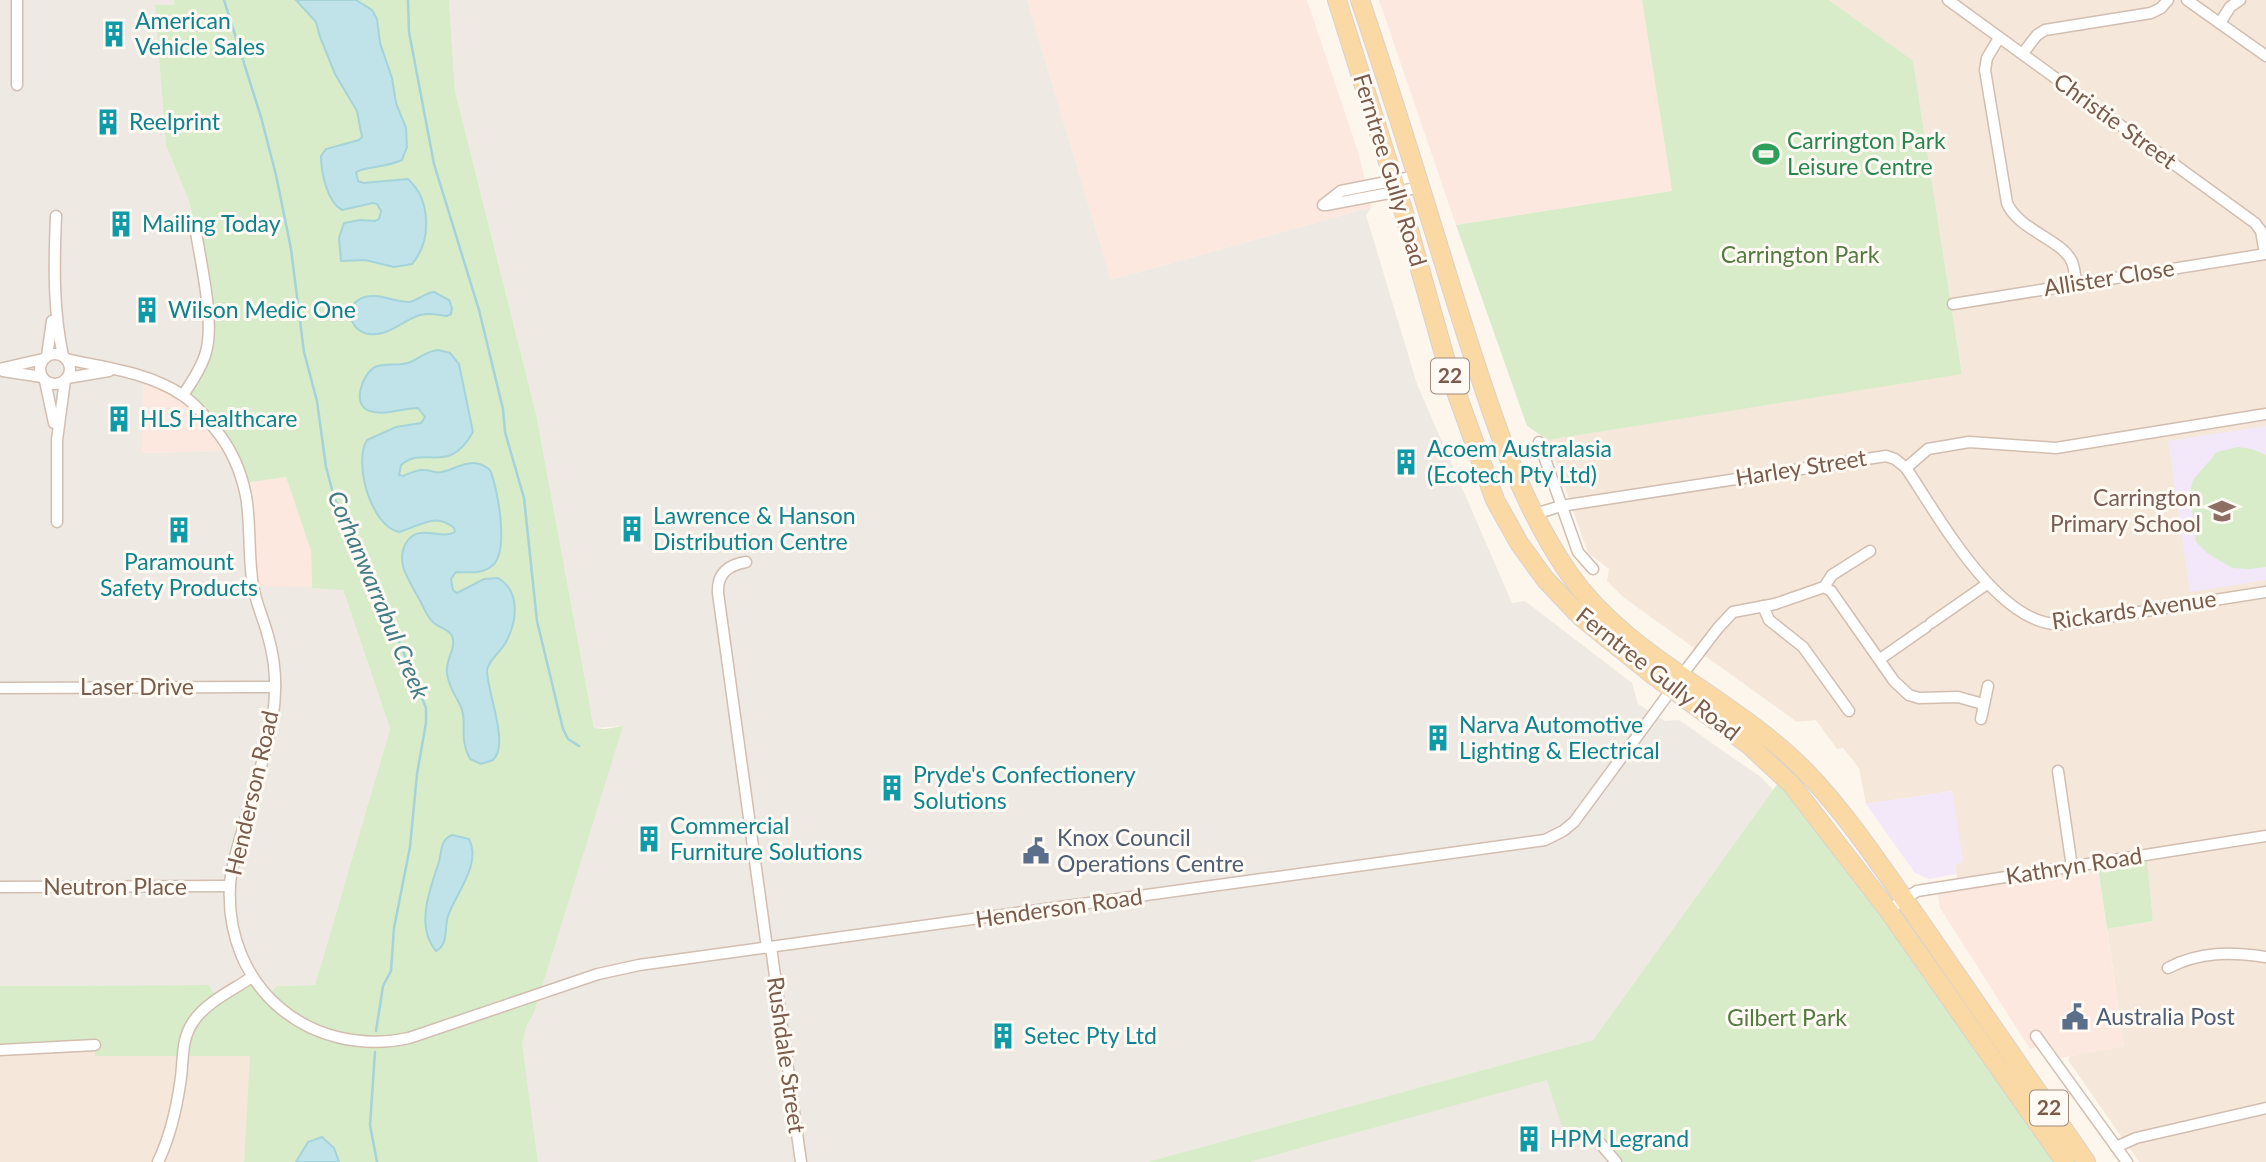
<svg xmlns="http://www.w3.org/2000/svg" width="2266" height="1162" font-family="Lato,sans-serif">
  <rect width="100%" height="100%" fill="#fdf6ec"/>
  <g fill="#f5e8da">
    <path d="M1829 0H2266V1162H2139L2068 1060 2070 1056 2124 1046 2107 929 2153 921 2146 855 1958 885 1955 865 1952 791 1866 804 1859 768 1843 748 1837 749 1816 720 1797 722 1623 597 1607 581 1609 569 1588 553 1548 440 1962 373 1913 62Z"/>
    <path d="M95 1045V1056H251L244 1162H0V1050Z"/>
  </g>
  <g fill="#fde8e0">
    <path d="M1027 0H1307L1358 152 1372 207 1111 280Z"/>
    <path d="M1379 0H1642L1672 191 1456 225Z"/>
    <path d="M143 377 183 395 231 451 142 453Z"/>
    <path d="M286 476 311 551 312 588 253 587 243 483Z"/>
    <path d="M2097 863 2124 1046 2060 1058 2048 1042 2030 1049 1940 908 1937 888Z"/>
  </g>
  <g fill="#efe9e4">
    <path d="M0 0H174L175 5H156L166 146 189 201 195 226 208 341 183 395 143 378 142 453 231 451 241 476 253 586 342 588 390 729 315 985 277 986 267 996 217 1000 209 985 0 986Z"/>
    <path d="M449 0H1027L1111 280 1372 207 1366 215 1417 384 1512 603 1525 601 1632 683 1638 704 1665 721 1679 720 1762 778 1773 790 1593 1040 1147 1162H538L521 1044 525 1028 534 1013 622 726 594 728 536 413 455 91Z"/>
    <path d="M1548 1079 1563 1131 1600 1143 1616 1162H1250Z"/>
  </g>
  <g fill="#f3e8fa">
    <path d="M2266 426V580L2190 592 2168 441Z"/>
    <path d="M1952 791 1963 860 1960 864 1955 865 1956 874 1929 879 1915 873 1866 804Z"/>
  </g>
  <g fill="#d8ecc9">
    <path d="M174 0H449L455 91 536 413 594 728 605 729 623 726 534 1013 526 1027 522 1044 538 1162H244L250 1056H95V1045L0 1050V986L209 985 217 1000 252 977 267 996 277 986 315 985 390 729 343 590 312 588 311 551 286 477 243 483 231 451 183 395 208 341 195 226 189 201 166 146 155 5H174Z"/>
    <path d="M1642 0H1829L1913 61 1962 374 1548 440 1527 426 1456 225 1672 191Z"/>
    <path d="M2238 447 2252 449 2266 455V567L2249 569 2232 568 2207 553 2196 542 2190 492 2193 480 2217 452Z"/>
    <path d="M1783 776 2065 1162H1616L1600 1143 1563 1131 1547 1080 1250 1162H1147L1593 1040Z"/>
    <path d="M2147 860 2153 921 2107 929 2098 868Z"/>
  </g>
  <g fill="#bfe3e8" stroke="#a5d3da" stroke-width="2">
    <path d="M296 0H356L372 10 377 19 380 43 392 78 396 103 406 128 407 147 402 160C388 167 364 167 356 172L358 181 363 183 408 179C431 200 432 241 412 264L394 267 365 260 341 261 339 238 344 223 360 220 375 221 379 219 381 211 377 204 373 203 342 210C327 202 321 172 321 156L326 149 359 140 362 137 357 111 335 74 320 37 316 22Z"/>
    <path d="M434 292 449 300 452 308 451 314 447 316C438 315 430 312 420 315 403 320 388 337 369 334 348 331 343 303 365 297 380 293 394 302 409 302 418 301 424 293 434 292Z"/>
    <path d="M438 350 450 353 459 364 473 432C448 477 425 444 401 465L399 475 403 476C410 473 417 469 425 470 431 470 435 474 442 472 459 468 473 455 490 470 498 489 509 550 493 565 482 575 469 572 456 572L451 579 453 590 457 593 484 579 498 578C521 592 517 621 506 642 500 653 490 658 487 670 487 693 510 744 493 760L481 764 470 759C458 737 468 724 461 707 456 696 448 686 447 673 445 660 457 648 452 636 448 628 437 628 431 620 425 613 423 605 418 597 409 580 395 562 406 543 419 522 439 541 455 532L454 528C435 512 420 526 399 532 371 526 353 463 367 440L396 427 421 423 425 417 418 408C403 408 385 416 370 411 351 406 362 374 375 367 385 363 398 366 408 363 419 359 426 351 438 350Z"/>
    <path d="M452 835 469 839C482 864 456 893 448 916 444 928 449 944 436 951 415 926 430 889 439 862 442 851 440 840 452 835Z"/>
    <path d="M322 1137 334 1148 339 1162H296L308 1142Z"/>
  </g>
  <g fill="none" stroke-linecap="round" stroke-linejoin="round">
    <g stroke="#a5d3da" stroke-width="2.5">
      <path d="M224 0 261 117 276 175 291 249 304 352 317 401 326 467 333 493 342 520 375 582 426 708V723L417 774 410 847 394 928 391 971 383 986 376 1031"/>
      <path d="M408 0 409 32 434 164 479 310 503 409 505 432 524 498 537 621 563 729 568 739 579 746"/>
      <path d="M375 1052 370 1125 377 1162"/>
    </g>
    <g stroke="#d1beb0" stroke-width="13">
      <g id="minor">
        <path d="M17 0V85"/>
        <path d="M1948 0 2255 223 2261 231 2265 254"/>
        <path d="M2187 0 2266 56"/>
        <path d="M2220 23 2230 7 2240 0"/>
        <path d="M1999 38 1987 58 1985 70 2007 203C2018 230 2063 240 2072 262 2075 269 2075 277 2076 284"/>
        <path d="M2023 53 2037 35 2045 30 2151 13 2161 8 2168 0"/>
        <path d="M1323 205 1341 191 1417 176"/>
        <path d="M1326 205 1421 187"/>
        <path d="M56 216C54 264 53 310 63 356"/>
        <path d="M1953 304 2266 254"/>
        <circle cx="55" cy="369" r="15"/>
        <path d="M47 356 52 321"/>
        <path d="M66 359C105 368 148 372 182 395 195 403 206 417 215 429 231 448 241 471 246 496 251 525 248 556 253 586 256 603 264 620 268 636 276 663 277 693 272 721 265 757 253 793 243 828 238 847 231 866 230 885 224 988 310 1059 409 1038L598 974 639 965 1545 840 1563 831 1574 822 1672 689"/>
        <path d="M0 369 43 359"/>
        <path d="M3 371 42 377"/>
        <path d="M67 378 109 371"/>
        <path d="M45 381 54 423"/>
        <path d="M183 395C192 382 202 367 206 352 215 320 200 260 195 226"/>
        <path d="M1539 442 1578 552 1593 569"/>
        <path d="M1906 468 1928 449 1969 442 2056 448 2266 414"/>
        <path d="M1535 514 1561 506 1886 456 1895 459 1906 468C1938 515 1999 629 2063 624L2266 592"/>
        <path d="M57 522V440L65 380"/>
        <path d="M746 562C728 565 717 574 718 593L767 948"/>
        <path d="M1824 587 1832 575 1870 551"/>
        <path d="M1763 606 1769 620 1803 647 1849 711"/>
        <path d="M1931 623 1987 584"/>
        <path d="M1880 659 1926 627"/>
        <path d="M1682 675 1718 628 1733 612 1775 604 1824 587 1831 591 1894 681 1909 695 1919 698 1958 697 1983 704"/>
        <path d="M0 688 275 687"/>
        <path d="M1981 719 1988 686"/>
        <path d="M2058 771 2072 867"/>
        <path d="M0 887 230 886"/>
        <path d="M1888 910 1917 891 2266 836"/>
        <path d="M771 947 801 1162"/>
        <path d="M2168 968C2200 951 2231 952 2266 957"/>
        <path d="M2036 1036 2127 1162"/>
        <path d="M0 1050 95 1045"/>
        <path d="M1600 1143 1616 1162"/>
        <path d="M2116 1147 2136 1138 2266 1108"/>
        <path d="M158 1162C170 1137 176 1111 180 1084 184 1063 180 1041 193 1022 206 1002 233 990 252 977"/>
      </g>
    </g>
    <g stroke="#dad1cd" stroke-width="20">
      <g id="primary">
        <path d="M1337 0 1405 216 1449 372 1495 500 1519 543 1545 579 1581 617 1653 675 1749 745 1791 784 1888 910 2065 1162"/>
        <path d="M1360 0C1395 102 1426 206 1458 309 1487 399 1515 496 1570 575 1628 658 1736 699 1807 773 1849 817 1883 869 1918 919 1974 1000 2030 1081 2086 1162"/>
      </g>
    </g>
    <use href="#minor" stroke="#fff" stroke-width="10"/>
    <use href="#primary" stroke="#fbd9a5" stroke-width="18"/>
  </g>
  <defs>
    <g id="building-bare" transform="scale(2.1)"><path d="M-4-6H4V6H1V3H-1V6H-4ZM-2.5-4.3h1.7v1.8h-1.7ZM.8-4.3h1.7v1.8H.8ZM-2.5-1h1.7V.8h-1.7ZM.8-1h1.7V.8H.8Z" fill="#0f9aa8" stroke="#fffaf3" stroke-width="2.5" paint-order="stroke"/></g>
    <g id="stadium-bare" transform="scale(2.1)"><path d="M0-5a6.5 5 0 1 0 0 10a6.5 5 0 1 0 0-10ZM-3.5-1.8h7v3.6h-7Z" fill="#2e9e5b" stroke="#fffaf3" stroke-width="2.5" paint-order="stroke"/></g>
    <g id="school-bare" transform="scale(2.1)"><path d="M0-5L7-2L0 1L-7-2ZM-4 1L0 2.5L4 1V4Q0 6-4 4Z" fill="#8d6e63" stroke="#fffaf3" stroke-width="2.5" paint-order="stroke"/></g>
    <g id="civic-bare" transform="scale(2.1)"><path d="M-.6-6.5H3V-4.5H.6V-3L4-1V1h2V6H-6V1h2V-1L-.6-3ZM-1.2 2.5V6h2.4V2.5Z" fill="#5c6f8a" stroke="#fffaf3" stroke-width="2.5" paint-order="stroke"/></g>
  </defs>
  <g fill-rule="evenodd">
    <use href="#building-bare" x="114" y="34"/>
    <use href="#building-bare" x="108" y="122"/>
    <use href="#stadium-bare" x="1766" y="154"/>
    <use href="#building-bare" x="121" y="224"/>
    <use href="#building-bare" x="147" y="310"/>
    <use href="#building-bare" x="119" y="419"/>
    <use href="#building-bare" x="1406" y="462"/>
    <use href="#school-bare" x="2222" y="511"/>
    <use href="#building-bare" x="632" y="529"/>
    <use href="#building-bare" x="179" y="530"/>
    <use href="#building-bare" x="1438" y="738"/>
    <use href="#building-bare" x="892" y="788"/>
    <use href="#building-bare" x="649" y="839"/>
    <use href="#civic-bare" x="1036" y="851"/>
    <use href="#civic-bare" x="2075" y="1017"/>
    <use href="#building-bare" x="1003" y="1036"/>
    <use href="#building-bare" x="1529" y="1139"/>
  </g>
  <g text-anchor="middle" stroke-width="6" stroke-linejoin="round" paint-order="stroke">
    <g fill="#fffaf3" stroke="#a28b7f" stroke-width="2">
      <rect x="1431" y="358.5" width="38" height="35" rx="5"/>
      <rect x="2030" y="1090.5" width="38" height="35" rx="5"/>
    </g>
    <g font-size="21" font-weight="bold" fill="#7a5c4d">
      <text x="1450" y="383">22</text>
      <text x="2049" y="1115">22</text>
    </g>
    <g font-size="23" fill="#0d838f" stroke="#fffaf3" text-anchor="start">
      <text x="135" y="29">American<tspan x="135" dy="26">Vehicle Sales</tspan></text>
      <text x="129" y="130">Reelprint</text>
      <text x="142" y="232">Mailing Today</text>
      <text x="168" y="318">Wilson Medic One</text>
      <text x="140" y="427">HLS Healthcare</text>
      <text x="1427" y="457">Acoem Australasia<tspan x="1427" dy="26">(Ecotech Pty Ltd)</tspan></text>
      <text x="653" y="524">Lawrence &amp; Hanson<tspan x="653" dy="26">Distribution Centre</tspan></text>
      <text x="179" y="570" text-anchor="middle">Paramount<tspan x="179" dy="26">Safety Products</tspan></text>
      <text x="1459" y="733">Narva Automotive<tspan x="1459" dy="26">Lighting &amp; Electrical</tspan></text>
      <text x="913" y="783">Pryde's Confectionery<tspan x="913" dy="26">Solutions</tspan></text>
      <text x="670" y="834">Commercial<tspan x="670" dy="26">Furniture Solutions</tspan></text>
      <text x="1024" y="1044">Setec Pty Ltd</text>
      <text x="1550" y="1147">HPM Legrand</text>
    </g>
    <g font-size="23" fill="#7a5c4d" stroke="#fffaf3">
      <text transform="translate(2115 121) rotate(36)" y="8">Christie Street</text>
      <text transform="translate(1390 170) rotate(73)" y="8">Ferntree Gully Road</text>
      <text transform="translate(2109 278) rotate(-9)" y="8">Allister Close</text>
      <text transform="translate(1801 468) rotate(-9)" y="8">Harley Street</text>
      <text transform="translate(2134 610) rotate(-8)" y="8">Rickards Avenue</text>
      <text transform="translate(1658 674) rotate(38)" y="8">Ferntree Gully Road</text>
      <text x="137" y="695">Laser Drive</text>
      <text transform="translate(252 793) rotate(-77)" y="8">Henderson Road</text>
      <text transform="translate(2074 866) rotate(-9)" y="8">Kathryn Road</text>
      <text x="115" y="895">Neutron Place</text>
      <text transform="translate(1059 908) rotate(-8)" y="8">Henderson Road</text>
      <text transform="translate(786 1055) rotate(82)" y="8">Rushdale Street</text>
    </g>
    <g font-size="23" fill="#27864d" stroke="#fffaf3" text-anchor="start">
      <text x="1787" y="149">Carrington Park<tspan x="1787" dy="26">Leisure Centre</tspan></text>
    </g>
    <g font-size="23" fill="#537a41" stroke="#fffaf3">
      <text x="1800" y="263">Carrington Park</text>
      <text x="1787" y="1026">Gilbert Park</text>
    </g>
    <g font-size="23" fill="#785e54" stroke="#fffaf3" text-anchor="end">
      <text x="2201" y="506">Carrington<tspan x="2201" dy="26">Primary School</tspan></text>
    </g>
    <g font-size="23" fill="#4e5e75" stroke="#fffaf3" text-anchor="start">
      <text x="1057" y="846">Knox Council<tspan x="1057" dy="26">Operations Centre</tspan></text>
      <text x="2096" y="1025">Australia Post</text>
    </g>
    <g font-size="24" font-style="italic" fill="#437c86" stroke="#fffaf3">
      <text transform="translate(378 595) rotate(67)" y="8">Corhanwarrabul Creek</text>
    </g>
  </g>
</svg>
